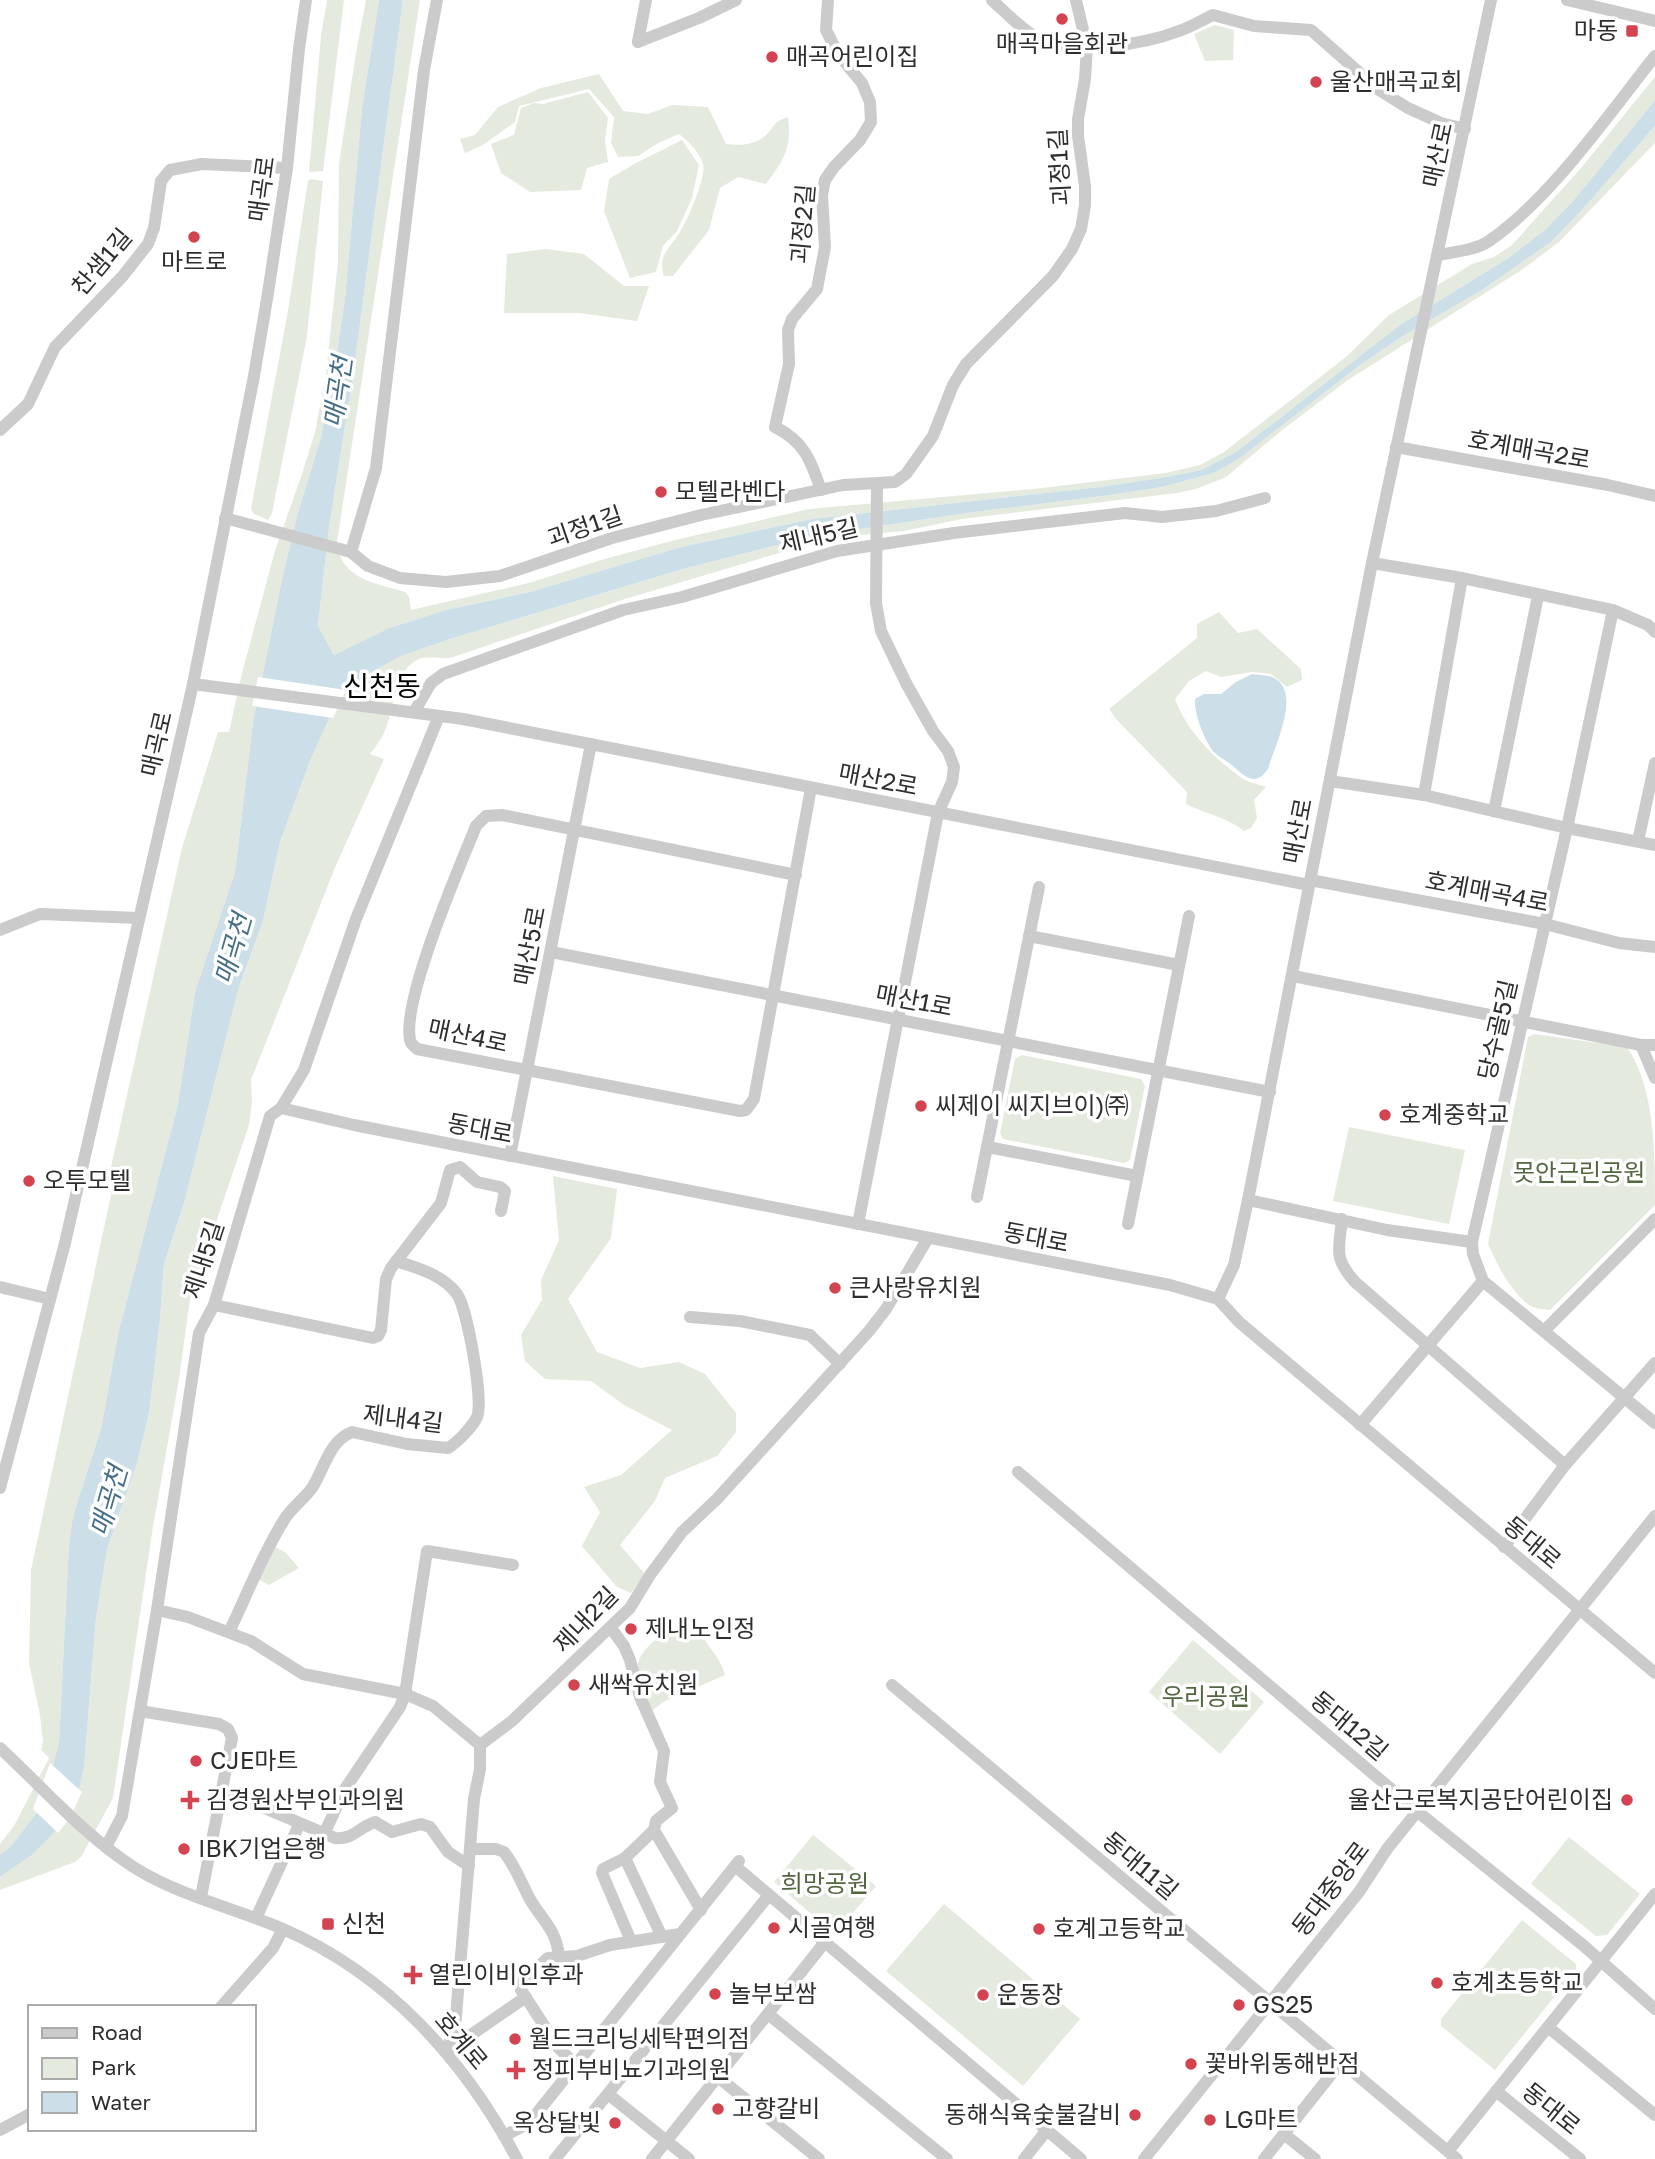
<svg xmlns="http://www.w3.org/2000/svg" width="1655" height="2159" font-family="'Golos Text','Noto Sans KR',sans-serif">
  <rect width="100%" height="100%" fill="#fff"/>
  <g fill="#e5eade">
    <path d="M327 0H344L323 171 309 172 321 36Z"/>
    <path d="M366 0H379L362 108 345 298 334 372 321 437 297 516 282 579 253 722 235 872 195 992 178 1104 118 1334 101 1429 73 1516 69 1544 59 1742 50 1777 35 1815 11 1846 0 1855V1844L14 1826 49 1758 41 1750 43 1741 40 1715 29 1663 31 1570 111 1195V1167L182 848 218 732H229L242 673 275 551 303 471 315 432 326 374 338 261 339 164 356 53Z"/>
    <path d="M403 0H420L337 542C340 579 375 583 405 592L409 597 411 610 529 583 601 560 675 540 809 509 1033 489 1166 473 1200 465 1224 452 1295 397 1347 356 1389 315 1472 264 1494 257 1512 245 1581 168 1655 77V100L1574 200 1546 229 1510 257 1400 325 1236 452 1201 470 1161 478 1100 487 812 519 681 547 530 592 446 610 389 628 334 655 318 626 329 528 354 369Z"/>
    <path d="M1215 25 1234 30 1233 60 1205 61 1194 34Z"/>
    <path d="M599 74 623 111 648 114 672 105 708 107 726 144C739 146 755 145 766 135 777 125 771 123 788 117 792 148 784 159 766 184L738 177 720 188 709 230 673 276H664C657 254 670 249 680 232 688 219 706 179 703 164 699 151 689 142 679 134L658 143 638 156 618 157 611 143 614 117 589 89 519 106 515 122 483 145 465 153 460 139 475 135 498 107 541 88Z"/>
    <path d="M588 92 608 118 605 141 608 162 587 168 581 190 530 192 501 173 491 144 514 135 521 108 534 103 543 104Z"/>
    <path d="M1655 126V143L1559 242 1523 269 1348 380 1281 431 1226 477 1196 489 1177 493 962 519 904 531 850 536 816 542 625 599 450 658C441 659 426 655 417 660 393 673 395 708 385 730 382 739 376 746 370 754L384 759 336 865 251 1080 252 1102 249 1125 190 1299 179 1379 152 1533 113 1798 81 1857 75 1862 0 1890V1877L32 1855 77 1796 84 1768 96 1618 107 1549 137 1463 149 1413 160 1320 164 1264 184 1203 239 987 263 921 280 842 310 761 343 688 401 656 453 638 683 569 814 536 967 513 1103 496 1162 487 1214 473 1240 458 1360 365 1403 336 1482 290 1551 242 1583 209Z"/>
    <path d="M682 140 699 165 692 198 677 231 663 246 656 272 630 278 604 211 609 179 634 164Z"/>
    <path d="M311 179 323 181 307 336 272 513 268 520 254 514 251 509 288 311 308 181Z"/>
    <path d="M546 249 584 254 624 286H649L637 321 579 313H504L507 254Z"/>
    <path d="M1219 612 1238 633 1257 629 1301 669 1302 680 1287 687 1271 674 1252 672 1221 677 1206 671 1189 681 1175 699C1186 730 1214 758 1240 777 1246 782 1258 784 1266 787L1254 800 1257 818 1251 828 1244 831C1227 817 1205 814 1186 804L1187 792 1117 720 1109 709 1197 638V624Z"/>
    <path d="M1534 1034 1627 1047C1655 1088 1655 1153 1655 1205L1550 1310C1544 1309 1534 1309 1529 1305 1510 1291 1497 1264 1488 1244L1528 1037Z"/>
    <path d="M1022 1055 1141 1079 1145 1086 1130 1160 1124 1163 1003 1139 1000 1133 1015 1059Z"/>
    <path d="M1349 1127 1465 1150 1449 1224 1333 1201Z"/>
    <path d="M553 1176 617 1189 611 1238 568 1299 597 1352 640 1368 679 1362 705 1374 736 1413V1432L717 1456 665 1478 655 1501 620 1545 645 1574 631 1593 617 1587 582 1546 600 1512 584 1487 621 1475 672 1430 624 1405 591 1381 545 1379 525 1361 521 1335 542 1300 541 1280 559 1240Z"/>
    <path d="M275 1547 285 1552 299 1568 269 1585 258 1579Z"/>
    <path d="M690 1620 695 1621C699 1626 700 1631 703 1637 711 1651 721 1659 725 1675L665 1701 649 1713C645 1700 637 1684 637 1671 636 1647 671 1628 690 1620Z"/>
    <path d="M1193 1640 1264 1702 1220 1754 1149 1692Z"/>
    <path d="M813 1835 876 1886 835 1934 774 1882Z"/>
    <path d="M1569 1837 1640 1894 1607 1935 1596 1936 1531 1884Z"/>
    <path d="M944 1904 1080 2019 1023 2086 886 1971Z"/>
    <path d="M1522 1920 1576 1964V1970L1495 2070 1441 2026V2019Z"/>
  </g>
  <g fill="#ccdee8">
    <path d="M379 0H403L354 369 329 528 318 626 334 655 389 628 446 610 530 592 681 547 812 519 1100 487 1161 478 1201 470 1236 452 1400 325 1510 257 1546 229 1574 200 1655 100V126L1583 209 1551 242 1482 290 1403 336 1360 365 1240 458 1214 473 1162 487 1103 496 967 513 814 536 683 569 453 638 401 656 343 688 310 761 280 842 263 921 239 987 184 1203 164 1264 160 1320 149 1413 137 1463 107 1549 96 1618 84 1768 77 1797 67 1817 49 1838 32 1855 0 1877V1855L11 1846 35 1815 50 1777 59 1742 69 1544 73 1516 101 1429 118 1334 178 1104 195 992 235 872 253 722 282 579 297 516 321 437 334 372 345 298 362 108Z"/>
    <path d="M1252 674C1257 675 1264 675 1269 676 1305 686 1275 745 1268 769 1253 790 1243 773 1229 763 1222 758 1213 754 1209 745 1202 733 1194 713 1195 699L1204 694H1221L1236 682Z"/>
  </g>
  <g fill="#fff">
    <path d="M258 677 346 690 333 718 252 706Z"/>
    <path d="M50 1763 82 1792 70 1818 58 1833 33 1809Z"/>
  </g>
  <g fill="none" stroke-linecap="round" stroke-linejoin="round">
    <g stroke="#cbcbcb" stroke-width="12">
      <path d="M437 0 424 70 376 468 351 552 368 566 400 578 446 582 500 576 612 538 701 515 843 485 895 482 906 474 933 436 953 385 966 364 1053 276 1072 249 1081 229 1085 205V186L1078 136V119L1085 79 1087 47 1076 0"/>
      <path d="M992 0C1005 12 1026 34 1042 40 1080 54 1142 45 1179 31 1191 27 1202 20 1213 15L1254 26 1311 30 1379 90 1408 108 1441 123 1465 129"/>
      <path d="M1567 0 1655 21"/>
      <path d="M638 42 699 18 736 0"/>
      <path d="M638 42 646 0"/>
      <path d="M1438 255C1454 252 1476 250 1489 241 1551 198 1608 115 1655 56"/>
      <path d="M0 430 28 404 55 347 122 277 148 244 154 228 161 181 170 170 202 164 287 168"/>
      <path d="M1396 447 1608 485 1655 496"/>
      <path d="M821 490C811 461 804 441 775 427L789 364 788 330 792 319 817 289 825 247 822 195 825 180 834 167 860 140 871 122 870 102 862 83 838 54 826 30 828 0"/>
      <path d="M225 518 351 552"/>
      <path d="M1372 563 1462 578 1613 610 1648 625 1655 632"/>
      <path d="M1613 610 1567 828 1472 1242 1473 1254 1483 1281 1655 1423"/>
      <path d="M193 684 463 719 1309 885"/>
      <path d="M414 712 431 683 443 674 623 610 682 597 837 551 954 533 1125 513 1162 517 1216 511 1265 498"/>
      <path d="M1330 781 1424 795 1567 828 1655 845"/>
      <path d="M1424 795 1462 578"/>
      <path d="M1494 811 1538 596"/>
      <path d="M1638 841 1655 763"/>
      <path d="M796 875 502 815 486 816 476 826C460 866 398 1008 411 1043L417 1049 740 1111 746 1110 754 1099 811 788"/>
      <path d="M1310 880 1545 924 1619 943 1655 947"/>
      <path d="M0 930 40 914 138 918"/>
      <path d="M1029 936 1179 965"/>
      <path d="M551 952 1270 1092"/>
      <path d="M1293 976 1641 1045H1655"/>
      <path d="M1641 1045 1655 1078"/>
      <path d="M281 1108 354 1125 1170 1285 1218 1299 1239 1322 1655 1673"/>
      <path d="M988 1147 1137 1176"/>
      <path d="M510 1156 591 744"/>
      <path d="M977 1197 1039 887"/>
      <path d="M1248 1200 1387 1230 1472 1242"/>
      <path d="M1342 1219C1339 1251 1333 1257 1355 1282L1565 1465"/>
      <path d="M858 1224 938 813 952 782 954 767 948 751 933 731 906 683 881 631 876 603 877 484"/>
      <path d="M1128 1224 1189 916"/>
      <path d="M0 1287 50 1299"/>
      <path d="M1218 1299 1234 1265 1248 1200 1372 563 1491 0"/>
      <path d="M214 1305 373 1338 378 1336 381 1330 386 1279 391 1268 441 1203 450 1170 460 1167 477 1182 500 1187 505 1191 501 1211"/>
      <path d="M690 1317 740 1321 810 1335 840 1364"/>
      <path d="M1545 1330 1655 1219"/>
      <path d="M1360 1425 1483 1281"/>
      <path d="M1018 1472 1418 1812 1584 1946 1655 2009"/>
      <path d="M0 1488 65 1243 193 684 254 376 268 293 287 168 299 49 306 0"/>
      <path d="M1504 1547 1565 1465 1655 1363"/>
      <path d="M157 1610 188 1617 251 1641 303 1674 405 1694 433 1706 480 1745"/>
      <path d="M611 1628 624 1646 630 1660 640 1697 664 1751 660 1782 672 1808 656 1821 654 1830 701 1910"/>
      <path d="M229 1632C247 1595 262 1555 284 1520 291 1508 304 1499 312 1488 325 1468 328 1442 352 1432L407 1444 448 1448C457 1443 473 1426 477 1417 484 1401 467 1308 457 1294 443 1275 418 1268 396 1261"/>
      <path d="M892 1685 1457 2159"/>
      <path d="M140 1711 219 1724 228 1729 232 1738 201 1897"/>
      <path d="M0 1748C42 1787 87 1838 135 1868 180 1896 234 1908 283 1929 387 1974 464 2059 517 2159"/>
      <path d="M222 1790 335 1838C353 1840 359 1827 375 1822L392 1832 421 1824 430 1827 448 1852 469 1866"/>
      <path d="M324 1834 345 1789 400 1707 405 1694 427 1551 513 1565"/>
      <path d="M106 1847 122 1816 157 1610 199 1333 214 1305 270 1116 281 1108 304 1070 356 919 439 716"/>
      <path d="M471 1849H496L504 1852C516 1867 522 1885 531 1901 544 1922 556 1930 559 1956"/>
      <path d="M625 1858 662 1937"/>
      <path d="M735 1866 1081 2159"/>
      <path d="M256 1918 299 1825"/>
      <path d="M631 1941 602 1873 603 1869 625 1858 654 1830"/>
      <path d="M221 2007 273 1948 283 1929"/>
      <path d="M768 2014 947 2159"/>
      <path d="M1548 2027 1655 2115"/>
      <path d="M446 2052 455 2028 474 1799 480 1769V1745L512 1721 630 1608 650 1575 682 1532 717 1499 869 1331 886 1309 928 1238"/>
      <path d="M446 2052 526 1997"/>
      <path d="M579 2069 558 2047 521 1990 524 1980 548 1958 577 1956 610 1945 680 1934"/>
      <path d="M718 2077 819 2159"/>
      <path d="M1496 2091 1580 2159"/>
      <path d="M608 2094 689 2159"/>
      <path d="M0 2130 30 2114"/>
      <path d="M1284 2134 1315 2159"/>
      <path d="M504 2136 529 2123 739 1861"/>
      <path d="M1448 2151 1655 1894"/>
      <path d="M555 2159 769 1895"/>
      <path d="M652 2159 825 1942"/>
      <path d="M1024 2159 1047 2130"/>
      <path d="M1144 2159 1359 1892 1387 1849 1655 1516"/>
      <path d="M1264 2159 1341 2062"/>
    </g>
  </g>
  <g fill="#d34350" stroke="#fff" stroke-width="2.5">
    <circle cx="1062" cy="19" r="7"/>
    <rect x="1625" y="24" width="14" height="14" rx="3.5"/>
    <circle cx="772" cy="57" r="7"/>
    <circle cx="1316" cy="82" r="7"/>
    <circle cx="194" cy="237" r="7"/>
    <circle cx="661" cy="492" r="7"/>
    <circle cx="921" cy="1106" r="7"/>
    <circle cx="1385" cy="1115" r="7"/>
    <circle cx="29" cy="1181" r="7"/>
    <circle cx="835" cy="1288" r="7"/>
    <circle cx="631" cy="1629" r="7"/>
    <circle cx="574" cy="1685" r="7"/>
    <circle cx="196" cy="1761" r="7"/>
    <path d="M186.5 1789.5h7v7h7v7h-7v7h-7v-7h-7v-7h7z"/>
    <circle cx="1627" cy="1800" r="7"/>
    <circle cx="184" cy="1849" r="7"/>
    <rect x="321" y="1917" width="14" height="14" rx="3.5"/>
    <circle cx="774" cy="1928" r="7"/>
    <circle cx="1039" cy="1929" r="7"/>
    <path d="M409.5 1964.5h7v7h7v7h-7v7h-7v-7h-7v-7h7z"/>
    <circle cx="1437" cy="1983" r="7"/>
    <circle cx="715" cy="1994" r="7"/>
    <circle cx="983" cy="1995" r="7"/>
    <circle cx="1239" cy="2005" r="7"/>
    <circle cx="515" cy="2039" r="7"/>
    <circle cx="1191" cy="2064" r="7"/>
    <path d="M512.5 2059.5h7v7h7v7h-7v7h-7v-7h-7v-7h7z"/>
    <circle cx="718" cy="2109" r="7"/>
    <circle cx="1135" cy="2115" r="7"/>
    <circle cx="1210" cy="2120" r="7"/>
    <circle cx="615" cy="2123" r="7"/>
  </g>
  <g text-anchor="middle" stroke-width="7" stroke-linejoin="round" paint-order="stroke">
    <g font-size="24" fill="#2e2e2e" stroke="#fff" text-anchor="start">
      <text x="1618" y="39" text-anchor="end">마동</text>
      <text x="1062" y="52" text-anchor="middle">매곡마을회관</text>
      <text x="786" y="65">매곡어린이집</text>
      <text x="1330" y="90">울산매곡교회</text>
      <text x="194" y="270" text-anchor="middle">마트로</text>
      <text x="675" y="500">모텔라벤다</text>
      <text x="935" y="1114">씨제이 씨지브이)㈜</text>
      <text x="1399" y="1123">호계중학교</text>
      <text x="43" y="1189">오투모텔</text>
      <text x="849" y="1296">큰사랑유치원</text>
      <text x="645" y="1637">제내노인정</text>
      <text x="588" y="1693">새싹유치원</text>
      <text x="210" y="1769">CJE마트</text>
      <text x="206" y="1808">김경원산부인과의원</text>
      <text x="1613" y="1808" text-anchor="end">울산근로복지공단어린이집</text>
      <text x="198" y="1857">IBK기업은행</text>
      <text x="342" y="1932">신천</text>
      <text x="788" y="1936">시골여행</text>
      <text x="1053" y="1937">호계고등학교</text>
      <text x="429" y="1983">열린이비인후과</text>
      <text x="1451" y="1991">호계초등학교</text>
      <text x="729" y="2002">놀부보쌈</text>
      <text x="997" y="2003">운동장</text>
      <text x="1253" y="2013">GS25</text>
      <text x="529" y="2047">월드크리닝세탁편의점</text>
      <text x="1205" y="2072">꽃바위동해반점</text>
      <text x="532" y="2078">정피부비뇨기과의원</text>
      <text x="732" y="2117">고향갈비</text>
      <text x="1121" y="2123" text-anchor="end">동해식육숯불갈비</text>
      <text x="1224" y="2128">LG마트</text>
      <text x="601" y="2131" text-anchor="end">옥상달빛</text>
    </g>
    <g font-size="24" fill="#2e2e2e" stroke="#fff">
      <text transform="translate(1438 155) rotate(-78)" y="8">매산로</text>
      <text transform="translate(1060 167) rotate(-93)" y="8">괴정1길</text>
      <text transform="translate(262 189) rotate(-82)" y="8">매곡로</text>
      <text transform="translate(803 224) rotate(-85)" y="8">괴정2길</text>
      <text transform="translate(102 262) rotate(-50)" y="8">찬샘1길</text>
      <text transform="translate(1529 450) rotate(10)" y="8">호계매곡2로</text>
      <text transform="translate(585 527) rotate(-19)" y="8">괴정1길</text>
      <text transform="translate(819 536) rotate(-13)" y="8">제내5길</text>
      <text transform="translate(157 744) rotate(-77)" y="8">매곡로</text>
      <text transform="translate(878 780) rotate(11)" y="8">매산2로</text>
      <text transform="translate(1298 831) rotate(-79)" y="8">매산로</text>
      <text transform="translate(1487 892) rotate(11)" y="8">호계매곡4로</text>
      <text transform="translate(530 946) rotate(-79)" y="8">매산5로</text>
      <text transform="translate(914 1001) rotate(11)" y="8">매산1로</text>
      <text transform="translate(1498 1030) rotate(-77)" y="8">당수골5길</text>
      <text transform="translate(468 1036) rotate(12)" y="8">매산4로</text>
      <text transform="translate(480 1129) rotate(11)" y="8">동대로</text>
      <text transform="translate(1036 1238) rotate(11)" y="8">동대로</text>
      <text transform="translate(204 1260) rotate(-72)" y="8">제내5길</text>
      <text transform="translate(403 1419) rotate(7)" y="8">제내4길</text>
      <text transform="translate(1532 1543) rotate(40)" y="8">동대로</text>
      <text transform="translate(586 1620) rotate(-46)" y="8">제내2길</text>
      <text transform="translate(1349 1726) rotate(40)" y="8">동대12길</text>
      <text transform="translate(1140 1866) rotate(40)" y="8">동대11길</text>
      <text transform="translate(1331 1889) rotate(-53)" y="8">동대중앙로</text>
      <text transform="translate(461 2041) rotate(50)" y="8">호계로</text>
      <text transform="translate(1551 2109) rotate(39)" y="8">동대로</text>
    </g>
    <g font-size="24" fill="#526640" stroke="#fff">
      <text x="1579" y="1181">못안근린공원</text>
      <text x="1206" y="1705">우리공원</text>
      <text x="825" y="1892">희망공원</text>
    </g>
    <g font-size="26" font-style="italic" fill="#456f88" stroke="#fff">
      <text transform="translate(338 392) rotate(-82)" y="9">매곡천</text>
      <text transform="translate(233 949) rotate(-74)" y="9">매곡천</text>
      <text transform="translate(109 1501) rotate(-74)" y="9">매곡천</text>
    </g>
    <g font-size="28" fill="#000" stroke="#fff">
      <text x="382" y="696">신천동</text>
    </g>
  </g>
  <rect x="28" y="2005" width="228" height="126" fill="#ffffff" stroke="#ababab" stroke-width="2"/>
  <rect x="42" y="2028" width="35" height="10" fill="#cbcbcb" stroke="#ababab" stroke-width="2"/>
  <text x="91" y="2040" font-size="21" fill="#2e2e2e">Road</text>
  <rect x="42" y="2058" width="35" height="21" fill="#e5eade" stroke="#ababab" stroke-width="2"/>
  <text x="91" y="2075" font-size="21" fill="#2e2e2e">Park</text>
  <rect x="42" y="2092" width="35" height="21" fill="#ccdee8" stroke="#ababab" stroke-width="2"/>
  <text x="91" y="2110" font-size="21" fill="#2e2e2e">Water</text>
</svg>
